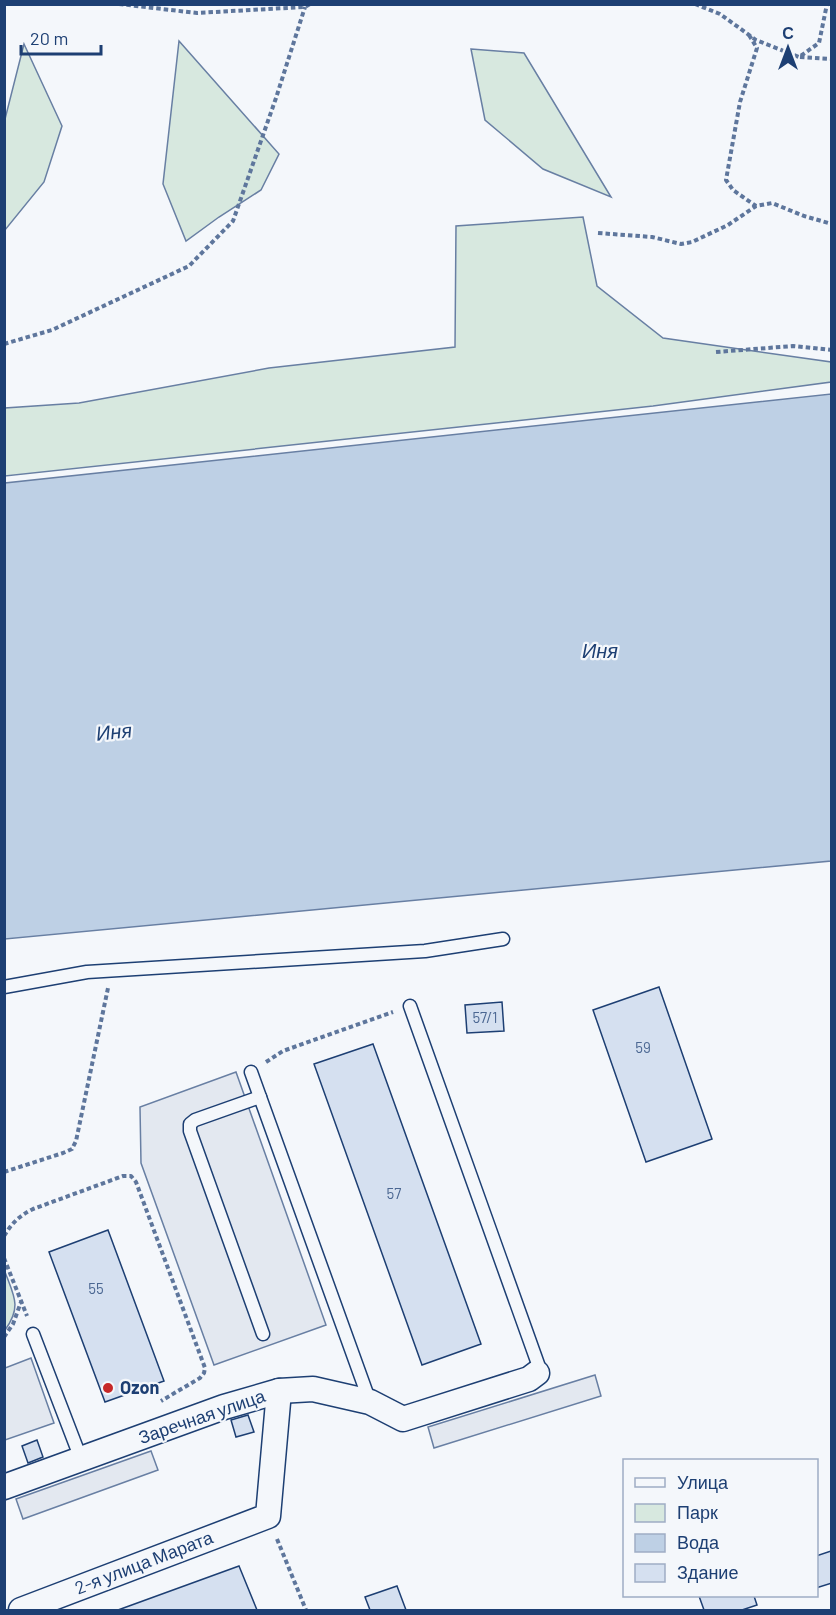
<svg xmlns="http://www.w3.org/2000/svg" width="836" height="1615" font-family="Barlow,sans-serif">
  <rect width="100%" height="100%" fill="#f4f7fb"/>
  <g fill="#d7e8df" stroke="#687fa3" stroke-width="1.5">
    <path d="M179 41 279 154 261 190 219 217 186 241 163 184Z"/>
    <path d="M24 44 62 126 44 182 5 230V119Z"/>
    <path d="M471 49 524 53 611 197 543 169 485 120Z"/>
    <path d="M583 217 597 286 663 338 831 362V382L653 406 5 476V408L79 403 269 368 455 347 456 226Z"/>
    <path d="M5 1272C14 1296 22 1307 5 1330Z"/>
  </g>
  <g fill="#e3e8f0" stroke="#687fa3" stroke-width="1.5">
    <path d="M236 1072 326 1325 214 1365 141 1163 140 1107Z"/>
    <path d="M31 1358 54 1423 5 1440V1368Z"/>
    <path d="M595 1375 601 1396 434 1448 428 1427Z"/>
    <path d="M151 1451 158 1470 23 1519 16 1499Z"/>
  </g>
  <path fill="#bed0e5" stroke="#687fa3" stroke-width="1.5" d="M831 394V861L5 939V483Z"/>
  <g fill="#d5e0f0" stroke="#1d3f73" stroke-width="1.5">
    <path d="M659 987 712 1139 646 1162 593 1010Z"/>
    <path d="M502 1002 504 1031 467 1033 465 1005Z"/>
    <path d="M373 1044 481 1344 422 1365 314 1064Z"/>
    <path d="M108 1230 164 1381 105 1402 49 1252Z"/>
    <path d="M248 1415 254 1432 236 1437 231 1420Z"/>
    <path d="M37 1440 43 1457 28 1463 22 1446Z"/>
    <path d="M831 1551 832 1583 816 1588V1556Z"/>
    <path d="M239 1566 257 1610H118Z"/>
    <path d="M397 1586 406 1610H370L365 1597Z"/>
    <path d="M699 1596H754L757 1605 742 1610H704Z"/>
  </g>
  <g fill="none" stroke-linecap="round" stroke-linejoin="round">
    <g stroke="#1d3f73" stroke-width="15">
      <g id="lane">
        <path d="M4 987 87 972 425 951 503 939"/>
        <path d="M410 1006 538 1364 537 1373"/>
        <path d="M251 1072 370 1402"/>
        <path d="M260 1097 195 1120 190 1124V1131L263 1334"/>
        <path d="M33 1334 81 1459"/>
      </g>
    </g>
    <g stroke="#1d3f73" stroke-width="27">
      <g id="street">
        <path d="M4 1487 224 1407 279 1391 313 1389 370 1402 403 1419 529 1379 537 1373"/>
        <path d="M21 1610 268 1516 279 1391"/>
      </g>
    </g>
    <g stroke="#5e769c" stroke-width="4" stroke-dasharray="4.5 3" stroke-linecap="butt">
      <path d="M119 4 197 13 305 7 310 4"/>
      <path d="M695 4 720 14 756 40 799 57 819 43 827 4"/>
      <path d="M749 35 757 48 740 102 726 180 733 190 756 206"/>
      <path d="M800 57 832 59"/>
      <path d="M598 233 652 237 681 244 692 242 728 225 756 206 772 203 804 216 832 224"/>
      <path d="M4 344 52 330 189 266 233 221 276 98 305 7"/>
      <path d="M716 352 793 346 832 350"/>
      <path d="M266 1062 283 1051 393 1012"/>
      <path d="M4 1172 63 1153 72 1149 76 1141 108 988"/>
      <path d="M4 1236C12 1223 19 1216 33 1209L123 1176H131L136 1182 205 1368 204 1373 200 1378 161 1401"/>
      <path d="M4 1258 27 1316"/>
      <path d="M4 1337 13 1324 21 1302"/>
      <path d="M277 1539 306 1610"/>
    </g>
    <use href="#lane" stroke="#f4f7fb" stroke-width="12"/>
    <use href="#street" stroke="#f4f7fb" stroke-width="24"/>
  </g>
  <circle fill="#c62828" stroke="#f4f7fb" stroke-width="2" cx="108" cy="1388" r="6"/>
  <g text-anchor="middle" stroke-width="4.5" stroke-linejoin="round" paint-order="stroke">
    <g font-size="15" fill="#4b6792">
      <text x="485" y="1023">57/1</text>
      <text x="643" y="1053">59</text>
      <text x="394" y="1199">57</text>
      <text x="96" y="1294">55</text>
    </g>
    <g font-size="18" font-weight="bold" fill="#1d3f73" stroke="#f4f7fb" text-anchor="start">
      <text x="120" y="1394">Ozon</text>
    </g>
    <g font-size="18" fill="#1d3f73" stroke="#f4f7fb">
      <text transform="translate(202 1417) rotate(-19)" y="6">Заречная улица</text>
      <text transform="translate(144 1563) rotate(-21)" y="6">2-я улица Марата</text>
    </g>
    <g font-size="20" font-style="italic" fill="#1d3f73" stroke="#f4f7fb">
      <text x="600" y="658">Иня</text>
      <text transform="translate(114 732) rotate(-6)" y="7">Иня</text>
    </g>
  </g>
  <rect width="836" height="1615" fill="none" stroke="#1d3f73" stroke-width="12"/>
  <rect x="623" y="1459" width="195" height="138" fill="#f4f7fb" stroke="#9eadc5" stroke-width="1.5"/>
  <rect x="635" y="1478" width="30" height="9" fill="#f4f7fb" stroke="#9eadc5" stroke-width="1.5"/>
  <text x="677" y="1489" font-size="18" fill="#1d3f73">Улица</text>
  <rect x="635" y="1504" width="30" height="18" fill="#d7e8df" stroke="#9eadc5" stroke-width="1.5"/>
  <text x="677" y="1519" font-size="18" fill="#1d3f73">Парк</text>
  <rect x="635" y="1534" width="30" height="18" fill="#bed0e5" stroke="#9eadc5" stroke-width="1.5"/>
  <text x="677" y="1549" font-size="18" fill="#1d3f73">Вода</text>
  <rect x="635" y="1564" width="30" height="18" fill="#d5e0f0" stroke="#9eadc5" stroke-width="1.5"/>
  <text x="677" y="1579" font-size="18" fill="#1d3f73">Здание</text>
  <g transform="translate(788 48)" stroke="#f4f7fb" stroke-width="4.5" paint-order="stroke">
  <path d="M0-4.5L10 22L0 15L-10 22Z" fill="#1d3f73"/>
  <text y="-9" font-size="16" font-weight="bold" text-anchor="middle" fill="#1d3f73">С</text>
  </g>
  <path d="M21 45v9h80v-9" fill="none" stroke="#1d3f73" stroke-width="3"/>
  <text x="30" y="45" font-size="18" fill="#1d3f73" stroke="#f4f7fb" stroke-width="4.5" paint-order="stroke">20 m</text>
</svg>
